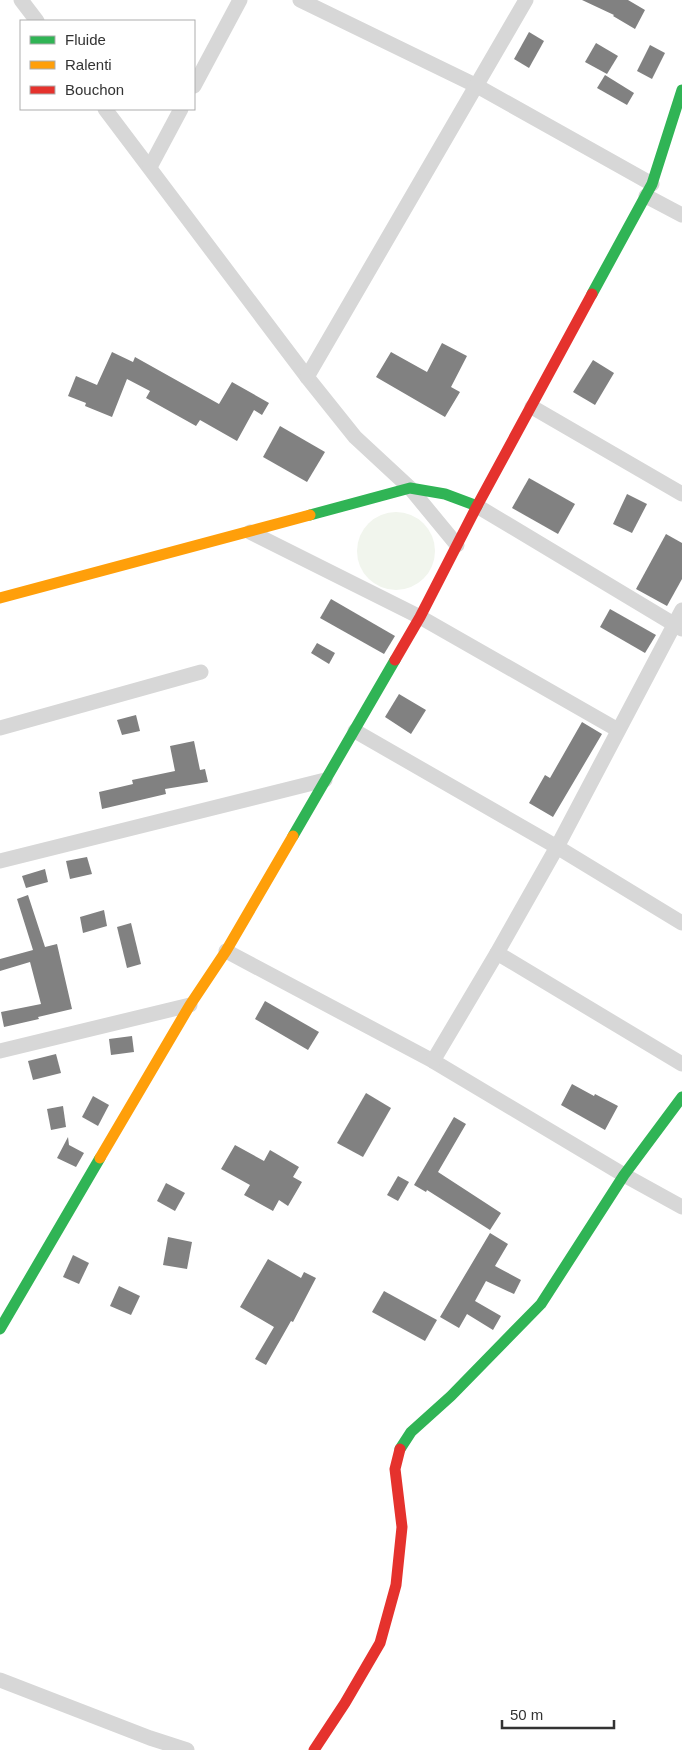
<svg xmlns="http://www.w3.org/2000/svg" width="682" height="1750" font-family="Arial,sans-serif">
  <rect width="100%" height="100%" fill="#fff"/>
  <circle fill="#f1f5ed" cx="396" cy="551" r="39"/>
  <g fill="#818181">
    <path d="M582 0H628L645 10 635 29 613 16 614 15Z"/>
    <path d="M529 32 544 41 529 68 514 59Z"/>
    <path d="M596 43 618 56 607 74 585 62Z"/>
    <path d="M650 45 665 53 652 79 637 71Z"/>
    <path d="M605 75 634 93 627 105 597 88Z"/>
    <path d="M442 343 467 356 451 387 460 392 445 417 376 377 391 352 427 372Z"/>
    <path d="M112 352 133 362 135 357 219 404 232 382 269 403 262 415 254 410 237 441 200 420 196 426 146 398 150 391 127 379 112 417 85 406 86 403 68 396 76 376 97 385Z"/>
    <path d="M593 360 614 373 595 405 573 392Z"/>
    <path d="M280 426 325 452 307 482 263 457Z"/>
    <path d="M529 478 575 504 558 534 512 508Z"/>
    <path d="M627 494 647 504 632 533 613 524Z"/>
    <path d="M666 534 682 543V579L667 606 636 589Z"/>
    <path d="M331 599 395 636 384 654 320 618Z"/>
    <path d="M610 609 656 635 645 653 600 627Z"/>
    <path d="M317 643 335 653 329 664 311 653Z"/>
    <path d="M399 694 426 710 411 734 385 717Z"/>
    <path d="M136 715 140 731 122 735 117 720Z"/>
    <path d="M582 722 602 734 553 817 529 803 545 775 550 778Z"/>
    <path d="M194 741 200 770 205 769 208 782 165 789 166 794 102 809 99 792 133 784 132 780 175 771 170 746Z"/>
    <path d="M87 857 92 874 70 879 66 861Z"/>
    <path d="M45 869 48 882 26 888 22 876Z"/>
    <path d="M28 895 45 947 57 944 72 1009 38 1017 39 1019 4 1027 1 1012 41 1004 30 962 0 971V959L33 950 17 899Z"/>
    <path d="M104 910 107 926 83 933 80 917Z"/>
    <path d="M131 923 141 964 127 968 117 927Z"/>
    <path d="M265 1001 319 1032 308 1050 255 1019Z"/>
    <path d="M132 1036 134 1052 111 1055 109 1039Z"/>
    <path d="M56 1054 61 1073 33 1080 28 1061Z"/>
    <path d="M572 1084 594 1096 595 1094 618 1106 605 1130 561 1105Z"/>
    <path d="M366 1093 391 1108 363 1157 337 1143Z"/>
    <path d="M93 1096 109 1105 98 1126 82 1117Z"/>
    <path d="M63 1106 66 1127 51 1130 47 1109Z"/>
    <path d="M454 1117 466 1124 438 1172 501 1213 490 1230 427 1190 426 1192 414 1185Z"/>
    <path d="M68 1137 69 1145 84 1153 76 1167 57 1158Z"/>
    <path d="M235 1145 264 1161 270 1150 299 1167 293 1177 302 1182 288 1206 279 1200 273 1211 244 1195 250 1185 221 1169Z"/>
    <path d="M398 1176 409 1182 398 1201 387 1195Z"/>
    <path d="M166 1183 185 1193 175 1211 157 1201Z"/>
    <path d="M490 1233 508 1244 495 1266 521 1280 514 1294 486 1281 475 1301 501 1316 493 1330 467 1314 459 1328 440 1317Z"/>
    <path d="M168 1237 192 1242 187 1269 163 1265Z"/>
    <path d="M73 1255 89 1263 79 1284 63 1277Z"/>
    <path d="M268 1259 301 1278 304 1272 316 1278 293 1322 291 1321 266 1365 255 1359 274 1327 240 1307Z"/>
    <path d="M119 1286 140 1296 131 1315 110 1306Z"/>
    <path d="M384 1291 437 1320 425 1341 372 1312Z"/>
  </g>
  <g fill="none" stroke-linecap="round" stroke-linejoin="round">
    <g stroke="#d7d7d7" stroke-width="15">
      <path d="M21 0 37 21"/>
      <path d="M300 0 477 86 652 184"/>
      <path d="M194 86 240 0"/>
      <path d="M105 109 307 377 355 437 410 488 457 545"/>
      <path d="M150 167 181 109"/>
      <path d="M646 196 682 215"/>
      <path d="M307 377 526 0"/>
      <path d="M532 407 682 494"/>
      <path d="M477 506 682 629"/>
      <path d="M250 532 420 617 618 730"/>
      <path d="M0 728 201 672"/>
      <path d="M355 731 557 847 682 923"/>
      <path d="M0 861 325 780"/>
      <path d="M226 951 433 1061 624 1175 682 1207"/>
      <path d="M497 953 682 1064"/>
      <path d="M0 1051 190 1005"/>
      <path d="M433 1061 497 953 557 847 682 610"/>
      <path d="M0 1680 150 1738 187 1750"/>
    </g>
    <g stroke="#30b455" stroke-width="11">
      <path d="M592 294 652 184 682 90"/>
      <path d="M310 515 410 488 445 494 477 506"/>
      <path d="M293 836 395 660"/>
      <path d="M0 1329 100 1158"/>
      <path d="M400 1449 411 1432 451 1396 541 1304 624 1175 682 1097"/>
    </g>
    <g stroke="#ff9f0a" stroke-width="11">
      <path d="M0 598 310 515"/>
      <path d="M100 1158 190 1005 226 951 293 836"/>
    </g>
    <g stroke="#e5322d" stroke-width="11">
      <path d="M395 660 420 617 477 506 592 294"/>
      <path d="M314 1750 345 1703 380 1643 396 1585 402 1527 395 1469 400 1449"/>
    </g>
  </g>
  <rect x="20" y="20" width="175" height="90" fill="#ffffff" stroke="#adadad"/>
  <rect x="30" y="36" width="25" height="8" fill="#30b455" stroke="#adadad"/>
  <text x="65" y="45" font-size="15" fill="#333333">Fluide</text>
  <rect x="30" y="61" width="25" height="8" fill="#ff9f0a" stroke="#adadad"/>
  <text x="65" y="70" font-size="15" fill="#333333">Ralenti</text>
  <rect x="30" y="86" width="25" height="8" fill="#e5322d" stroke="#adadad"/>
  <text x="65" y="95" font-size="15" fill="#333333">Bouchon</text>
  <path d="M502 1720v8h112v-8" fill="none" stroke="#333333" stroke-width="2.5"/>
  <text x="510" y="1720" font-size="15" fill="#333333" stroke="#ffffff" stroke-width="4" paint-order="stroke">50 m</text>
</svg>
